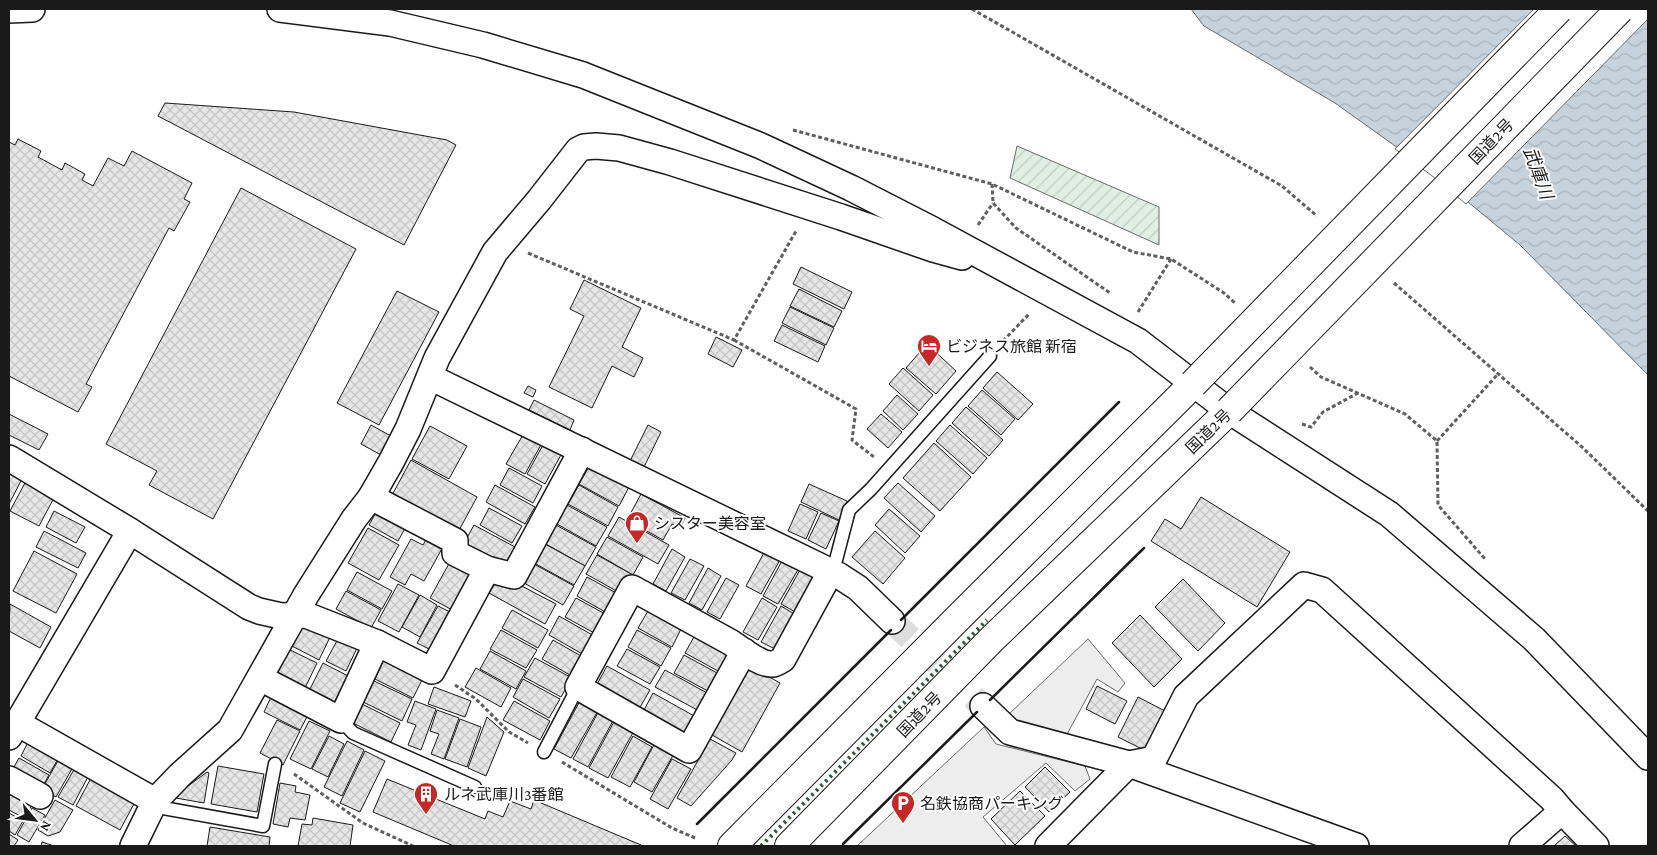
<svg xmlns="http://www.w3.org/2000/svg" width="1657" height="855" font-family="'Crimson Pro','Noto Sans JP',serif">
  <defs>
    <pattern id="garden-furrows" width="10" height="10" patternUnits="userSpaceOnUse" patternTransform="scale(1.25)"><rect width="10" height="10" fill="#e0efe3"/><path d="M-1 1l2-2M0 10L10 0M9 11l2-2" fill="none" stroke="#c0ccc2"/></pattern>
    <pattern id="water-waves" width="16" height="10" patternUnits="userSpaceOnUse" patternTransform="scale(1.25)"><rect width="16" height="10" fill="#c6d2dc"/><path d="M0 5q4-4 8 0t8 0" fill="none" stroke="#aab4bc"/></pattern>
    <pattern id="building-cross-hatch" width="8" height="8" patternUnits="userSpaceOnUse" patternTransform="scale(1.25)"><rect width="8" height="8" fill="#e6e6e6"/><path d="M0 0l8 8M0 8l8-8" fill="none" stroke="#c5c5c5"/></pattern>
  </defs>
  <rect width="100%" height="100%" fill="#fff"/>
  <path fill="url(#garden-furrows)" stroke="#6a6a6a" d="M1017 146 1159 207V245L1010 178Z"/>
  <g fill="#ededed" stroke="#6a6a6a">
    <path d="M1088 639 1125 683 1118 692 1097 679 1065 738 1018 724 1009 714Z"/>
    <path d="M984 727 996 744 1085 766 1090 779 1075 791 1046 763 983 817 1007 846H857Z"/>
  </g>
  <path fill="url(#water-waves)" stroke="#6a6a6a" d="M1191 9H1648V375L1520 245 1433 173 1335 103 1204 26Z"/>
  <path fill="#fff" stroke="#6a6a6a" d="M1534 9H1648V19L1466 204 1431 175 1395 149Z"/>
  <g fill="url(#building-cross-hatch)" stroke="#1a1a1a">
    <path d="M165 103 294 112 447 140 456 145 404 245 158 116Z"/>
    <path d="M18 139 41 151 38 157 62 170 65 163 85 174 82 180 93 186 108 158 124 166 132 151 192 183 184 199 190 202 174 231 169 228 86 384 92 387 78 412 9 376V142L15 145Z"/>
    <path d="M241 188 356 249 213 519 149 485 157 471 106 444Z"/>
    <path d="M801 267 852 292 844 309 793 284Z"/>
    <path d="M584 280 641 308 622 347 643 358 634 377 612 366 592 408 549 387 584 316 570 309Z"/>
    <path d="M799 289 842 311 834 327 790 306Z"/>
    <path d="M397 291 439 312 379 425 337 403Z"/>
    <path d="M790 307 834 328 826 345 782 323Z"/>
    <path d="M782 325 825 346 818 362 774 341Z"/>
    <path d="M716 337 742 350 733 367 708 354Z"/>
    <path d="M927 344 956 371 936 394 906 368Z"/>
    <path d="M903 368 933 395 919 411 889 384Z"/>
    <path d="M997 372 1033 404 1018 420 983 388Z"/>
    <path d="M528 386 536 390 533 397 524 393Z"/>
    <path d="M982 390 1015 419 1001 435 968 406Z"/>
    <path d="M897 395 918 414 903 430 883 411Z"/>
    <path d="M534 400 574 420 570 430 529 410Z"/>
    <path d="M966 407 1003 440 989 456 952 423Z"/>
    <path d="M9 414 48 434 39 450 9 435Z"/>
    <path d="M881 414 902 432 888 448 867 429Z"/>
    <path d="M371 425 391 436 381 455 361 444Z"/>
    <path d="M648 425 661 432 644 467 630 461Z"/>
    <path d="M950 425 987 458 973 474 936 441Z"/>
    <path d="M430 426 467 446 449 479 412 459Z"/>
    <path d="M524 433 542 443 525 474 506 464Z"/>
    <path d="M544 443 562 453 545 484 527 474Z"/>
    <path d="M934 443 971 477 940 511 903 478Z"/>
    <path d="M411 460 477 497 457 534 391 497Z"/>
    <path d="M590 465 629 487 619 506 579 484Z"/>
    <path d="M9 467 24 475 9 504Z"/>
    <path d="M509 468 542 486 533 503 500 485Z"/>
    <path d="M26 481 55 496 39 526 10 511Z"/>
    <path d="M898 483 935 516 921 532 884 498Z"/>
    <path d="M809 484 847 501 839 520 801 502Z"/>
    <path d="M495 485 535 507 525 524 486 502Z"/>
    <path d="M579 485 618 507 608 526 568 504Z"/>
    <path d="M641 494 685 518 680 528 672 524 663 540 627 520Z"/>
    <path d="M1201 497 1290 552 1257 607 1151 541 1165 519 1181 529Z"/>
    <path d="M800 504 818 512 806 539 788 531Z"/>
    <path d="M567 505 607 527 596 546 557 524Z"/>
    <path d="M379 507 408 523 398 541 369 525Z"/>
    <path d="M489 508 522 526 512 543 480 525Z"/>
    <path d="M889 509 920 536 905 553 875 525Z"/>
    <path d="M54 511 85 527 76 543 46 527Z"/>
    <path d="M821 513 839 521 826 549 808 540Z"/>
    <path d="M619 517 669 545 658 564 608 536Z"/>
    <path d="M474 525 515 547 502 569 462 547Z"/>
    <path d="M556 525 596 547 585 566 546 544Z"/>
    <path d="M368 528 399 545 379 580 348 563Z"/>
    <path d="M44 531 86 553 78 568 36 547Z"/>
    <path d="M875 531 905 558 883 584 852 557Z"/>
    <path d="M428 536 444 545 424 581 411 574 405 585 390 577 411 539 423 545Z"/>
    <path d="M607 537 643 557 633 575 597 554Z"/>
    <path d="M545 544 585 566 574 585 534 563Z"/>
    <path d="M672 549 685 557 666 591 653 584Z"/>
    <path d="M766 549 781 558 761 594 746 586Z"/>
    <path d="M34 551 77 574 56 613 13 591Z"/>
    <path d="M597 555 633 575 622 594 586 574Z"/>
    <path d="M690 559 704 566 685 600 671 593Z"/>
    <path d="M783 559 799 568 778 604 763 596Z"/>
    <path d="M451 560 477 575 456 612 430 598Z"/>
    <path d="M534 564 574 586 563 605 524 583Z"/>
    <path d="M708 568 721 576 702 610 689 603Z"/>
    <path d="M801 568 817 577 797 613 781 604Z"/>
    <path d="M357 572 392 591 382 609 347 590Z"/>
    <path d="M587 577 618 594 607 613 577 596Z"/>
    <path d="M499 578 514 582 556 604 545 624 489 593Z"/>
    <path d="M726 578 739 585 720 619 707 612Z"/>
    <path d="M1183 579 1225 623 1198 651 1155 607Z"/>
    <path d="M398 584 419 595 399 632 378 621Z"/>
    <path d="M346 591 381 610 371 628 336 609Z"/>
    <path d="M420 595 437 605 420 637 402 627Z"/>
    <path d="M576 598 607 615 596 634 565 617Z"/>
    <path d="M762 598 777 607 758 640 743 632Z"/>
    <path d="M10 604 51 627 40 648 9 631Z"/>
    <path d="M438 606 454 614 433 651 417 643Z"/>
    <path d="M781 606 796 615 777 650 761 642Z"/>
    <path d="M512 610 548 630 538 648 502 628Z"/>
    <path d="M648 611 681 629 672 647 638 628Z"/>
    <path d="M1140 615 1182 659 1154 687 1112 643Z"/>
    <path d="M559 616 596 637 586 656 549 635Z"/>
    <path d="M303 621 331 635 319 660 290 645Z"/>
    <path d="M501 630 537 650 526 668 490 649Z"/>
    <path d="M637 630 671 648 661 666 628 647Z"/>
    <path d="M695 635 728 654 718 671 685 653Z"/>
    <path d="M339 637 358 646 346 671 326 661Z"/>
    <path d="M553 640 581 656 570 675 542 659Z"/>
    <path d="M288 649 317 663 305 688 276 673Z"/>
    <path d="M627 649 660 667 650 684 617 666Z"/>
    <path d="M490 651 526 671 516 689 480 669Z"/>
    <path d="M684 655 717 673 708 691 674 673Z"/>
    <path d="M385 657 424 676 413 698 375 679Z"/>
    <path d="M535 658 572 678 561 697 524 677Z"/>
    <path d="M323 663 348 676 334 703 309 691Z"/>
    <path d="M607 666 650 690 639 709 596 686Z"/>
    <path d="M750 666 780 683 742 752 712 735Z"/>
    <path d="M476 668 511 688 501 707 465 687Z"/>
    <path d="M665 670 709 694 699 711 655 687Z"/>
    <path d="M523 679 560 699 549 718 513 697Z"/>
    <path d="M374 681 412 699 402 721 363 702Z"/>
    <path d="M1097 686 1127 701 1115 724 1086 709Z"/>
    <path d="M434 687 471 701 465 717 428 704Z"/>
    <path d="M653 693 696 717 687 734 644 710Z"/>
    <path d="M272 695 309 713 300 730 264 712Z"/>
    <path d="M1138 697 1165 711 1146 751 1118 737Z"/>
    <path d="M581 699 599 709 571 758 554 749Z"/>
    <path d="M415 701 436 709 421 750 408 745 416 725 407 722Z"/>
    <path d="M514 701 550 721 540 740 503 720Z"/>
    <path d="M362 704 400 723 391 742 353 723Z"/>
    <path d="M600 709 615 717 588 767 573 759Z"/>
    <path d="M437 710 459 718 444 759 431 754 439 734 430 731Z"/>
    <path d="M487 717 504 732 486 776 468 768Z"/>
    <path d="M616 718 635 729 608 778 589 768Z"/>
    <path d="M460 719 481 727 467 767 445 759Z"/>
    <path d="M277 720 300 731 283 765 260 753Z"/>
    <path d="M309 721 330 731 311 769 290 759Z"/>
    <path d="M329 736 344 744 328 777 312 769Z"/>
    <path d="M633 736 652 747 630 787 611 777Z"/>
    <path d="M710 739 736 753 732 760 691 806 677 798Z"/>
    <path d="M347 741 364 750 342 796 324 787Z"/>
    <path d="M656 741 675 752 652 792 634 782Z"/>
    <path d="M28 742 58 759 50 773 21 756Z"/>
    <path d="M365 751 385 761 360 812 340 803Z"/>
    <path d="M19 758 49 775 41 789 11 772Z"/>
    <path d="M59 759 73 767 56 797 42 789Z"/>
    <path d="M672 759 691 769 668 809 650 799Z"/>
    <path d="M218 766 264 774 257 812 211 804Z"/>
    <path d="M1045 767 1070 792 1049 812 1025 787Z"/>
    <path d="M75 768 89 775 73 805 58 797Z"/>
    <path d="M207 772 209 773 204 803 176 798V795Z"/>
    <path d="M91 778 135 802 120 830 76 806Z"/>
    <path d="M387 779 485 819 488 811 503 817 510 801 531 809 534 800 641 845 640 846H454L373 812Z"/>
    <path d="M280 783 296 786 295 792 310 795 305 820 290 818 288 827 273 824Z"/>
    <path d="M9 791 32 805 24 818 9 810Z"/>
    <path d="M1020 791 1045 816 1015 845 991 819Z"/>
    <path d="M55 800 73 810 60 832 48 836 38 830Z"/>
    <path d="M32 808 45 815 29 842 17 835Z"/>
    <path d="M9 813 23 821 15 835 9 831Z"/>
    <path d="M313 818 353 825 350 846H298L302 824 312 825Z"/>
    <path d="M210 827 270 837 269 846H207Z"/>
    <path d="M9 834 18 840 14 846H9Z"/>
    <path d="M1565 836 1576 846H1554Z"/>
    <path d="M42 842 54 846H41Z"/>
  </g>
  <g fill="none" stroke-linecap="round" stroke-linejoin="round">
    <path stroke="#ddd" stroke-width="25" stroke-dasharray="25 12" stroke-linecap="butt" d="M892 621 983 706"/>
    <g stroke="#1a1a1a" stroke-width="15">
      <g id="lane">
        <path d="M831 571 836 560 849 510 871 489 990 356"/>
        <path d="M341 720 353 733 475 787"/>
        <path d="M544 752 578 687"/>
        <path d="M152 806 263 826 275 764"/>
      </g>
    </g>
    <g stroke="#1a1a1a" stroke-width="28">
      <g id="street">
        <path d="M280 9 390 23 483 45 583 75 761 146 851 188 933 230 1138 341 1229 411 1389 514 1534 639 1648 757"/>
        <path d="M9 10 32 9"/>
        <path d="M430 377 838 575 858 588 892 621"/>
        <path d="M9 458 130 531 249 607 259 611 281 616 306 615 377 643 432 671 487 569"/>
        <path d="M371 497 455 541V553L487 569 514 576 582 450"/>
        <path d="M744 651 689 750 578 687 632 588 730 642C740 648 760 665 772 664 776 664 780 661 783 659L831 571"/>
        <path d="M260 678 341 720 377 643"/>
        <path d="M983 706 1010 732 1129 764 1356 846"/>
        <path d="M17 723 155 801"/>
        <path d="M9 737 130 531"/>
        <path d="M9 779 40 796"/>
        <path d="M1562 811 1596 846"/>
        <path d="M133 846 155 801 180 775 230 730 306 595 354 519 371 497 391 462 408 429 437 358 495 252 539 200 578 150 584 147 596 146 619 148 670 162 841 217 933 249 962 257"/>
        <path d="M1048 846 1129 764 1154 759 1186 696 1304 585 1322 590 1552 799 1562 811 1522 846"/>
      </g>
    </g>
    <g stroke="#1a1a1a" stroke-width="30">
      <g id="highway">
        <path d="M732 846 958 618 1193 384"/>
        <path d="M789 846 992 639 1229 411"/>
      </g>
    </g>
    <g stroke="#5f5f5f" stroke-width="3" stroke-dasharray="4 2.5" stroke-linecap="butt">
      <path d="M972 9 1282 186 1317 216"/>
      <path d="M793 130 992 184 1133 252 1171 259 1224 293 1235 303"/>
      <path d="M992 184 993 203 1016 228 1110 293"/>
      <path d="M978 225 993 203"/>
      <path d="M528 253 734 340 796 231"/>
      <path d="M1394 283 1582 447 1648 511"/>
      <path d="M1138 312 1171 259"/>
      <path d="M734 340 856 409 852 440 874 457"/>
      <path d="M1003 341 1030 313"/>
      <path d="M1310 367 1321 377 1405 414 1437 441 1438 505 1485 559"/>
      <path d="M1302 424 1311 427 1323 412 1358 393"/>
      <path d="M1437 441 1498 374"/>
      <path d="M455 685 476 699 509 732 528 743"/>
      <path d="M562 762 672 828 695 838"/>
      <path d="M294 774 363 823 413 846"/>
    </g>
    <use href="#lane" stroke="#fff" stroke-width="12"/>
    <use href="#street" stroke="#fff" stroke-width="25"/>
    <use href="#highway" stroke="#fff" stroke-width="28"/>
    <g stroke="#1a1a1a" stroke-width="30" stroke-linecap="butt">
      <g id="highway-bridge">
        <path d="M1193 384 1559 9"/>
        <path d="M1229 411 1620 9"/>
      </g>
    </g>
    <use href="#highway-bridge" stroke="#fff" stroke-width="28"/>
    <path stroke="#2b5a34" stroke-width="4" stroke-dasharray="2.5 4" stroke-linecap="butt" d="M761 846 987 620"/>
    <g stroke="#1a1a1a" stroke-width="2.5">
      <path d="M901 620 1119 402"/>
      <path d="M990 700 1144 548"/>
      <path d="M697 824 891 630"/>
      <path d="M843 844 977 712"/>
    </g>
  </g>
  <defs>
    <g id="hotel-pin" transform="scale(1.25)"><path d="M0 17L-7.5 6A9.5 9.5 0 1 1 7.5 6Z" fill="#c62828" stroke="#fff"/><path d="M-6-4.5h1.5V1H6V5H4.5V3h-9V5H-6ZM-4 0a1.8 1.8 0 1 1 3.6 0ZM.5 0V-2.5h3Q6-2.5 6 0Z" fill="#fff"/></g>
    <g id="shop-pin" transform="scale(1.25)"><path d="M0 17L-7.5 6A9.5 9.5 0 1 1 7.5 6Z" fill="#c62828" stroke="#fff"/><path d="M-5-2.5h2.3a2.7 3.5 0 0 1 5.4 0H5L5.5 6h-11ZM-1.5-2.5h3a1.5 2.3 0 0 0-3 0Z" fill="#fff"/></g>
    <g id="building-pin" transform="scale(1.25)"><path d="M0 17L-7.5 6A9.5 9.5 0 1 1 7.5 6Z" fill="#c62828" stroke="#fff"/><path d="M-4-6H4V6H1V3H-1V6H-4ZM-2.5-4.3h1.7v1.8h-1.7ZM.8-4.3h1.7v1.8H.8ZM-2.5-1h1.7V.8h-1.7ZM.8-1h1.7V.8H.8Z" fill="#fff"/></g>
    <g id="parking-pin" transform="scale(1.25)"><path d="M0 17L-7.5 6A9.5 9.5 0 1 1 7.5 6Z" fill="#c62828" stroke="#fff"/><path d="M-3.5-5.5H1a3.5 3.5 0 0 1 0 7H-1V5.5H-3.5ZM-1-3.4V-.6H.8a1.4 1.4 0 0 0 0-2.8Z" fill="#fff"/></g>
  </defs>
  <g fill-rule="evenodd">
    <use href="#hotel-pin" x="929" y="346"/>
    <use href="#shop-pin" x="637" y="523"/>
    <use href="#building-pin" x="426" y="794"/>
    <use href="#parking-pin" x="903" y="803"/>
  </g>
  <g text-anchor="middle" stroke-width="4" stroke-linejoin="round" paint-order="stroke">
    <g font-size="16" fill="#1a1a1a" stroke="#fff">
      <text transform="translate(1491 141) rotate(-46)" y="6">国道2号</text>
      <text transform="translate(1208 431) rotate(-44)" y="6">国道2号</text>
      <text transform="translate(919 714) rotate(-46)" y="6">国道2号</text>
    </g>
    <g font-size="16" fill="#1a1a1a" stroke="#fff" text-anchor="start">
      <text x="946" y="352">ビジネス旅館 新宿</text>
      <text x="654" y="529">シスター美容室</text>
      <text x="444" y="800">ルネ武庫川3番館</text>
      <text x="920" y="809">名鉄協商パーキング</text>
    </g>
    <g font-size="18" font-style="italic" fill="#1a1a1a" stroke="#fff">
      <text transform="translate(1538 173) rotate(70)" y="6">武庫川</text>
    </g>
  </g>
  <rect width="1657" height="855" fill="none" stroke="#1a1a1a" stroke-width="20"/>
  <g transform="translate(35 820) rotate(119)" stroke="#ffffff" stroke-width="4" paint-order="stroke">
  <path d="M0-4L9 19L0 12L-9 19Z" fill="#1a1a1a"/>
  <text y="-8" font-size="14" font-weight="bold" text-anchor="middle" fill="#1a1a1a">N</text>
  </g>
</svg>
